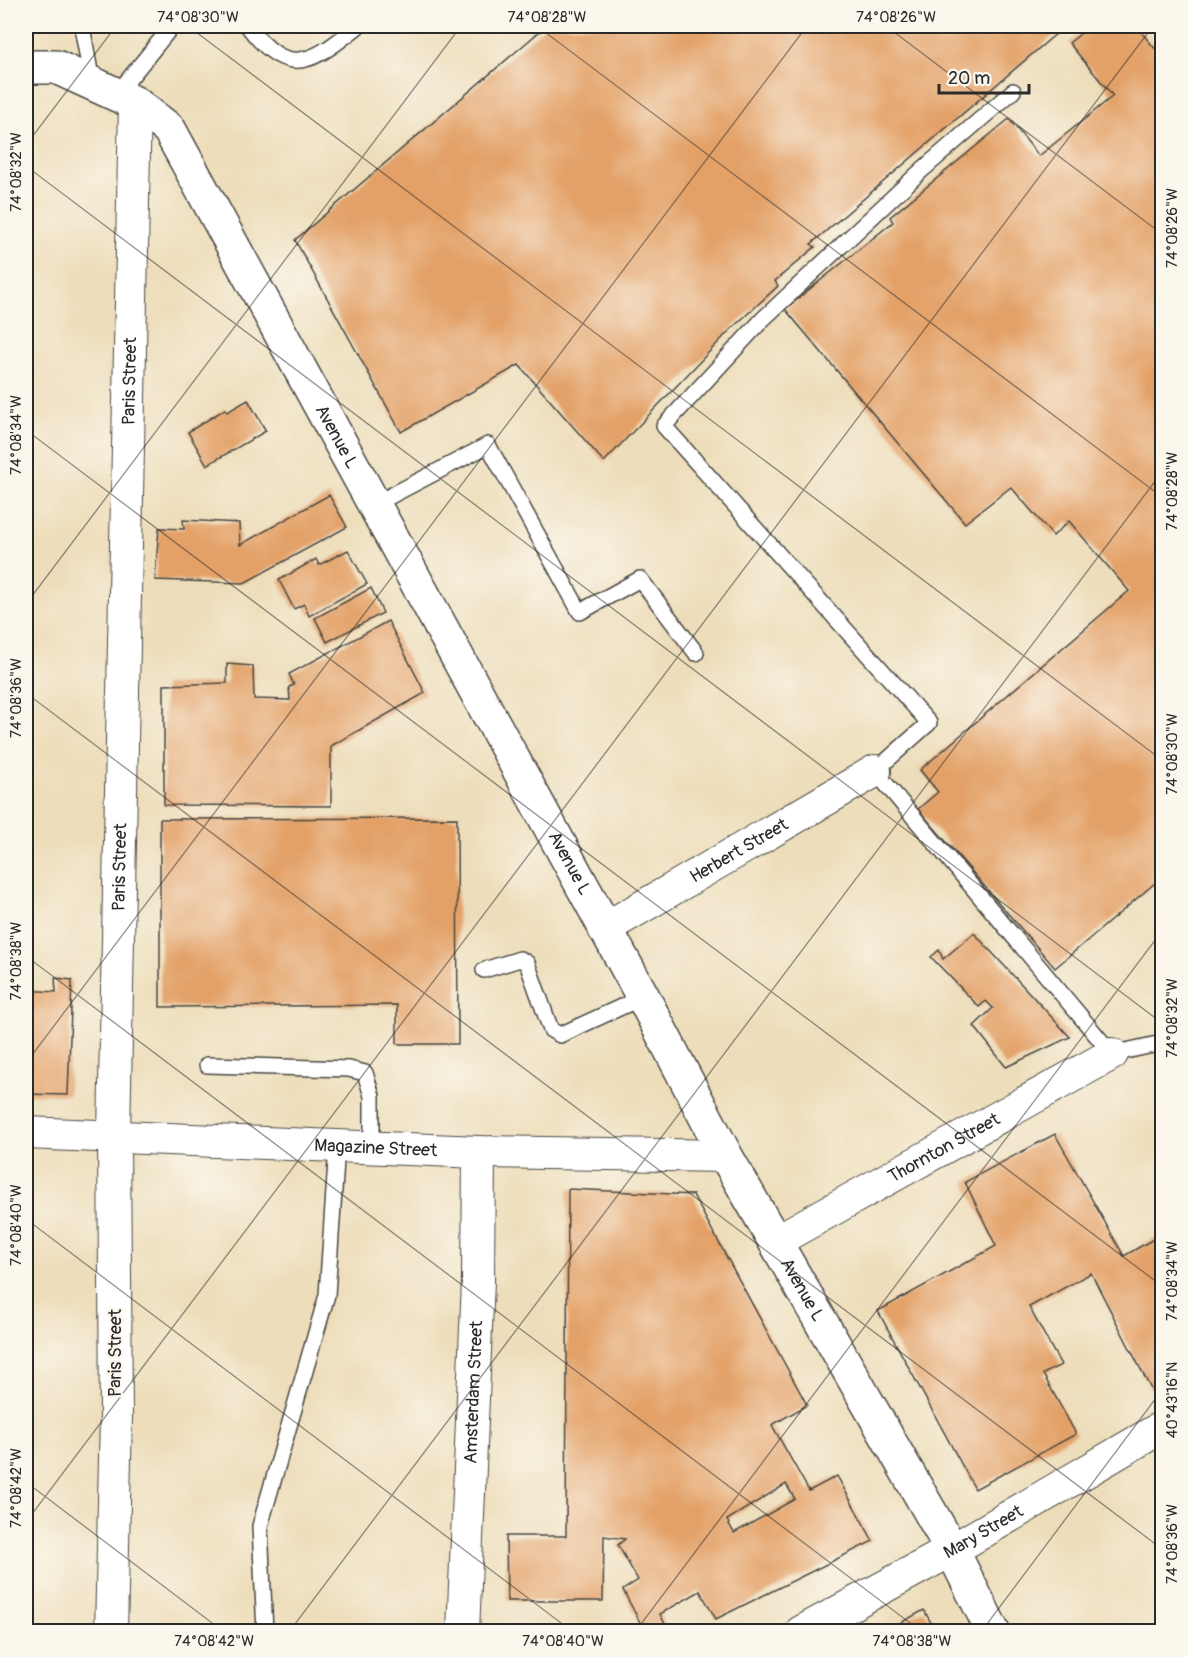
<svg xmlns="http://www.w3.org/2000/svg" width="1188" height="1657" font-family="Pangolin,sans-serif">
  <rect width="100%" height="100%" fill="#fbf7ec"/>
  <filter id="ink" filterUnits="userSpaceOnUse"><feTurbulence type="fractalNoise" baseFrequency=".0167" numOctaves="2"/><feDisplacementMap in="SourceGraphic" scale="12" xChannelSelector="R" yChannelSelector="G"/><feConvolveMatrix kernelMatrix="1 2 1 2 8 2 1 2 1" color-interpolation-filters="sRGB"/></filter>
  <filter id="wash" filterUnits="userSpaceOnUse"><feTurbulence type="fractalNoise" baseFrequency=".008" numOctaves="4" result="noise"/><feDisplacementMap in="SourceGraphic" scale="24" xChannelSelector="R" yChannelSelector="G"/><feGaussianBlur stdDeviation="1.35" result="paint"/><feColorMatrix in="noise" values="0 0 0 0 0 0 0 0 0 0 0 0 0 0 0 0 0 1.4 0 .05"/><feComposite in="paint" operator="in"/></filter>
  <g filter="url(#wash)">
    <rect width="100%" height="100%" fill="#edddba"/>
    <g id="blocks">
      <g fill="#e3a168" fill-rule="evenodd">
        <path d="M546 26H1065L811 244 815 247 775 281 778 286 731 329 604 462 519 365 401 432 295 240Z"/>
        <path d="M1090 26H1136L1162 57V891L1155 883 1055 968 918 809 938 792 920 770 1129 591 1069 521 1053 536 1011 487 965 523 785 309 893 222 890 217 1009 119 1039 156 1113 96 1069 43Z"/>
        <path d="M248 400 266 431 207 465 188 432 225 409 227 412Z"/>
        <path d="M329 495 347 527 244 583 155 580 159 528 184 529 183 520 239 523 240 545Z"/>
        <path d="M348 550 367 584 309 616 304 604 294 609 279 580 316 559 319 565Z"/>
        <path d="M371 588 383 613 327 642 315 618Z"/>
        <path d="M388 621 425 693 331 746V806L164 805V685L227 683V664L253 666 254 699 290 700 289 687 294 685 289 674Z"/>
        <path d="M457 818 458 1044H397V1005L160 1007V819Z"/>
        <path d="M974 933 1070 1037 1006 1067 974 1026 993 1008 986 1001 979 1007 931 957 939 950 943 959Z"/>
        <path d="M55 978 72 980 68 1095 26 1094V990L56 992Z"/>
        <path d="M1055 1134 1124 1256 1162 1234V1385L1152 1391 1091 1273 1029 1307 1061 1365 1043 1374 1076 1434 975 1489 878 1311 996 1246 965 1182Z"/>
        <path d="M568 1189 693 1195 807 1405 772 1425 809 1491 837 1476 873 1541 716 1619 700 1591 660 1614 669 1632H640L644 1630 623 1590 638 1580 618 1545 625 1539 604 1536 603 1601H507L506 1536H566ZM786 1484 795 1499 734 1533 727 1520Z"/>
        <path d="M924 1610 936 1632H884Z"/>
      </g>
    </g>
  </g>
  <g filter="url(#ink)">
    <use href="#blocks" fill-opacity="0" stroke="#484640" stroke-width="1.5"/>
    <g fill="none" stroke-linecap="round" stroke-linejoin="round">
      <g stroke="#484640" stroke-width="18">
        <g id="lane">
          <path d="M82 26 92 83"/>
          <path d="M248 26C289 81 314 61 358 26"/>
          <path d="M1013 91 922 170 763 319 664 426 929 723 875 771 1112 1054 1162 1043"/>
          <path d="M116 95 172 26"/>
          <path d="M373 505 488 445 580 612 640 579 696 653"/>
          <path d="M484 970 520 959 527 963 551 1030 560 1035 643 997"/>
          <path d="M207 1065 349 1069 365 1073 372 1096V1147"/>
          <path d="M265 1632 260 1526 327 1295 337 1146"/>
        </g>
      </g>
      <g stroke="#484640" stroke-width="34">
        <g id="street">
          <path id="s1" d="M604 929 875 771"/>
          <path id="s2" d="M26 1133 479 1152 726 1156"/>
          <path id="s3" d="M776 1241 1112 1054"/>
          <path id="s4" d="M111 1632 116 1416 114 1135 135 103"/>
          <path id="s5" d="M463 1632 478 1281 479 1152"/>
          <path id="s6" d="M801 1632 952 1550 1162 1427"/>
        </g>
      </g>
      <g stroke="#484640" stroke-width="36">
        <g id="secondary">
          <path id="s7" d="M26 67H56L135 103 169 129 643 997 726 1156 952 1550 993 1632"/>
        </g>
      </g>
      <use href="#lane" stroke="#fff" stroke-width="15"/>
      <use href="#street" stroke="#fff" stroke-width="32"/>
      <use href="#secondary" stroke="#fff" stroke-width="33"/>
    </g>
  </g>
  <path fill="none" stroke="#2b2b2b" stroke-width="1.5" stroke-opacity="0.45" d="M188 26 1162 760M537 26 1162 497M886 26 1162 234M26 145 116 26M26 166 1162 1023M26 430 1162 1286M26 604 461 26M26 693 1162 1549M26 956 922 1632M26 1063 807 26M26 1219 573 1632M26 1482 224 1632M26 1522 1153 26M289 1632 1162 472M635 1632 1162 931M981 1632 1162 1390"/>
  <g text-anchor="middle" stroke-width="4.5" stroke-linejoin="round" paint-order="stroke">
    <g font-size="18" fill="#2b2b2b" stroke="#fbf7ec">
      <text dy="6" stroke="none"><textPath href="#s4" startOffset="1251">Paris Street</textPath></text>
      <text dy="6" stroke="none"><textPath href="#s7" startOffset="510">Avenue L</textPath></text>
      <text dy="6" stroke="none"><textPath href="#s1" startOffset="156">Herbert Street</textPath></text>
      <text dy="6" stroke="none"><textPath href="#s7" startOffset="996">Avenue L</textPath></text>
      <text dy="6" stroke="none"><textPath href="#s4" startOffset="765">Paris Street</textPath></text>
      <text dy="6" stroke="none"><textPath href="#s2" startOffset="350">Magazine Street</textPath></text>
      <text dy="6" stroke="none"><textPath href="#s3" startOffset="192">Thornton Street</textPath></text>
      <text dy="6" stroke="none"><textPath href="#s7" startOffset="1482">Avenue L</textPath></text>
      <text transform="translate(115 1353) rotate(-90)" y="6">Paris Street</text>
      <text dy="6" stroke="none"><textPath href="#s5" startOffset="240">Amsterdam Street</textPath></text>
      <text dy="6" stroke="none"><textPath href="#s6" startOffset="208">Mary Street</textPath></text>
    </g>
  </g>
  <rect width="1188" height="1657" fill="none" stroke="#fbf7ec" stroke-width="66"/>
  <path d="M939 84v9h90v-9" fill="none" stroke="#2b2b2b" stroke-width="3"/>
  <text x="948" y="84" font-size="18" fill="#2b2b2b" stroke="#fbf7ec" stroke-width="4.5" paint-order="stroke">20 m</text>
  <rect x="33" y="33" width="1122" height="1591" fill="none" stroke="#2b2b2b" stroke-width="2"/>
  <g font-size="15" text-anchor="middle" fill="#2b2b2b">
    <text x="198" y="22">74°08'30"W</text>
    <text x="547" y="22">74°08'28"W</text>
    <text x="896" y="22">74°08'26"W</text>
    <text transform="translate(16 172) rotate(-90)" y="5">74°08'32"W</text>
    <text transform="translate(1172 228) rotate(-90)" y="5">74°08'26"W</text>
    <text transform="translate(16 435) rotate(-90)" y="5">74°08'34"W</text>
    <text transform="translate(1172 491) rotate(-90)" y="5">74°08'28"W</text>
    <text transform="translate(16 698) rotate(-90)" y="5">74°08'36"W</text>
    <text transform="translate(1172 754) rotate(-90)" y="5">74°08'30"W</text>
    <text transform="translate(16 961) rotate(-90)" y="5">74°08'38"W</text>
    <text transform="translate(1172 1018) rotate(-90)" y="5">74°08'32"W</text>
    <text transform="translate(16 1225) rotate(-90)" y="5">74°08'40"W</text>
    <text transform="translate(1172 1281) rotate(-90)" y="5">74°08'34"W</text>
    <text transform="translate(1172 1400) rotate(-90)" y="5">40°43'16"N</text>
    <text transform="translate(16 1488) rotate(-90)" y="5">74°08'42"W</text>
    <text transform="translate(1172 1544) rotate(-90)" y="5">74°08'36"W</text>
    <text x="214" y="1646">74°08'42"W</text>
    <text x="563" y="1646">74°08'40"W</text>
    <text x="912" y="1646">74°08'38"W</text>
  </g>
</svg>
